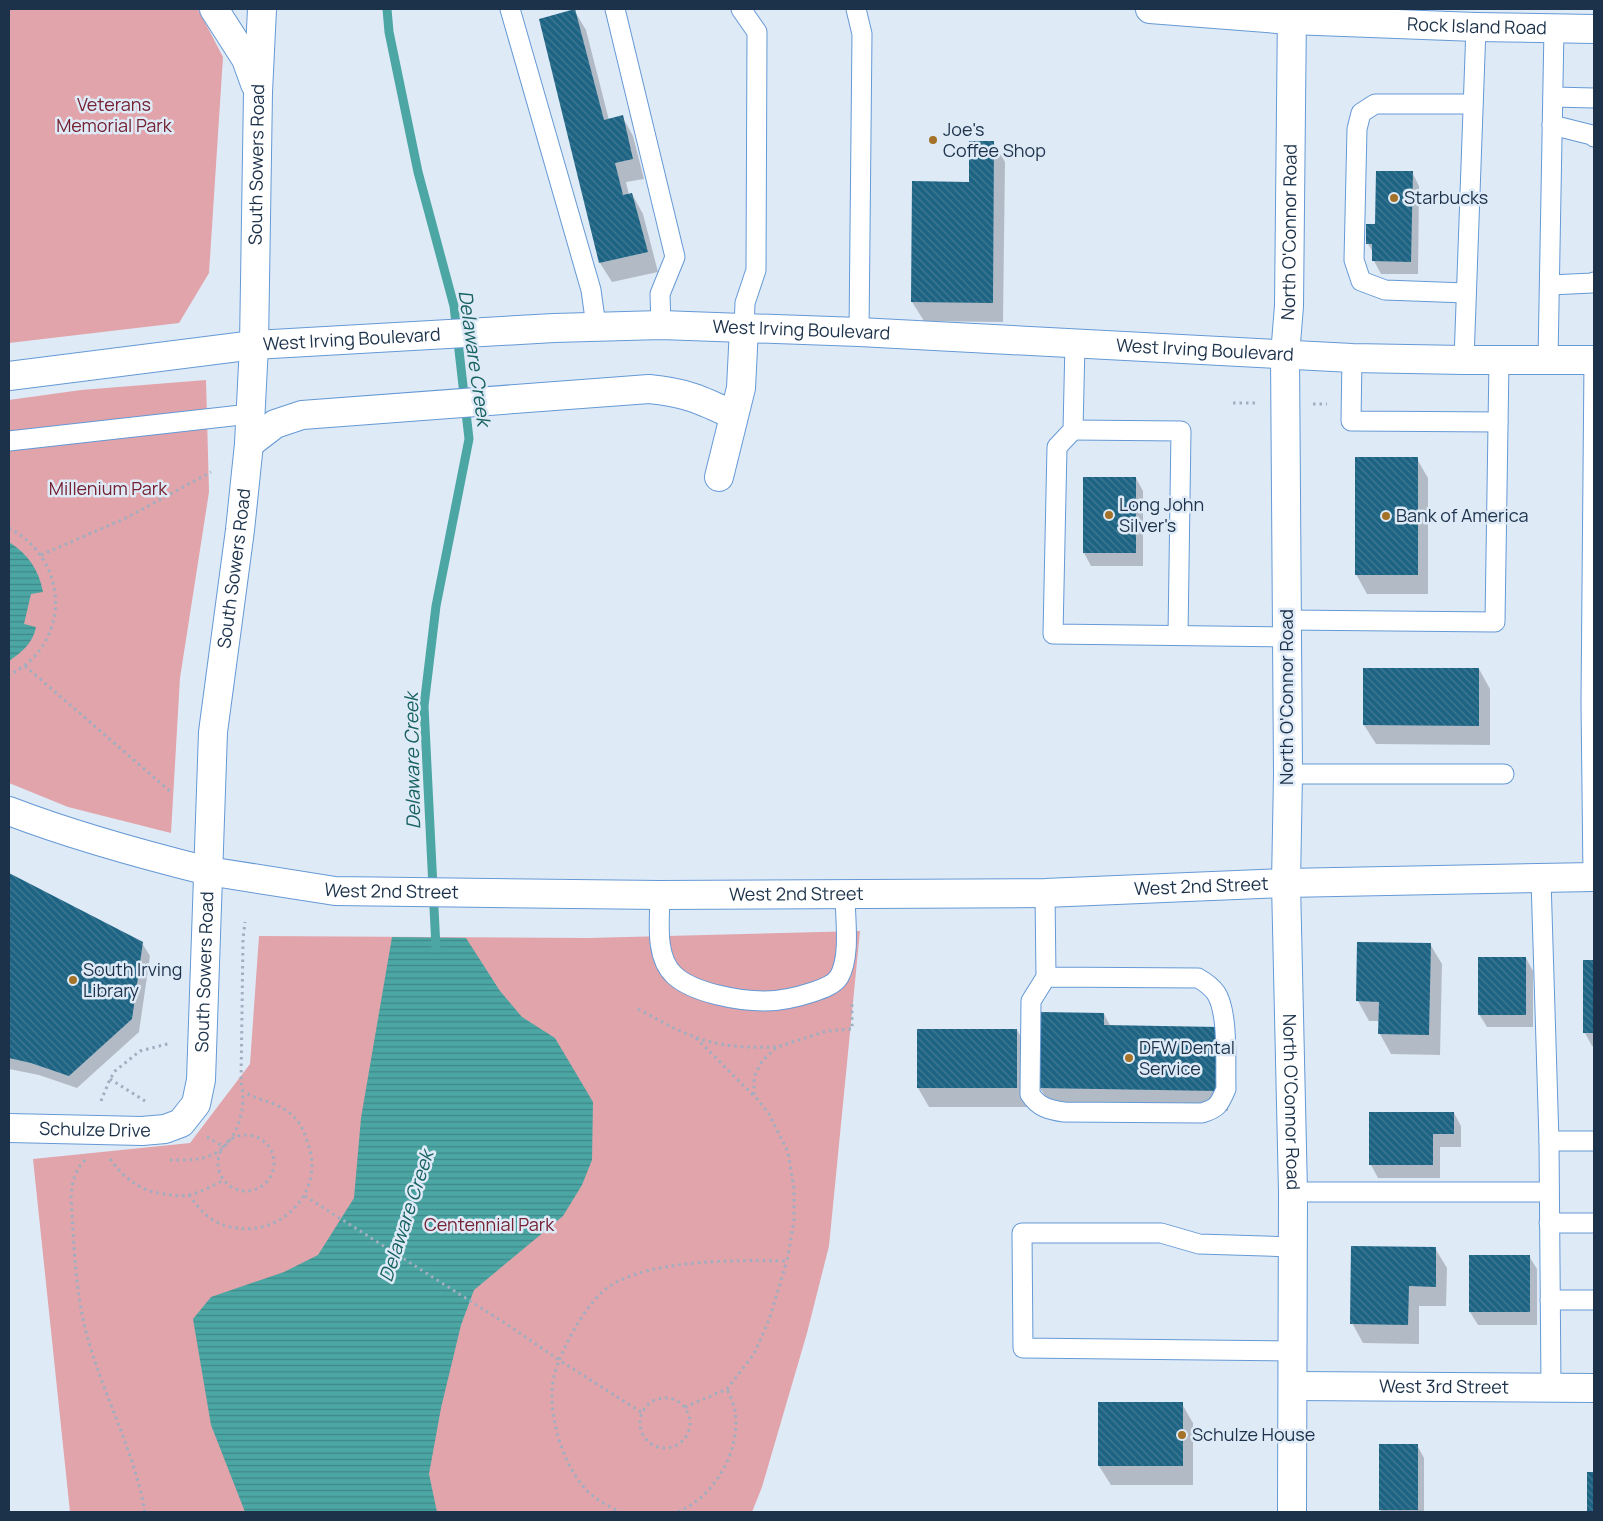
<svg xmlns="http://www.w3.org/2000/svg" width="1603" height="1521" font-family="Manrope,sans-serif">
  <defs>
    <pattern id="water-rules" width="6" height="5" patternUnits="userSpaceOnUse" patternTransform="scale(1.25)"><rect width="6" height="5" fill="#4ca6a4"/><path d="M0 2.5h6" fill="none" stroke="#3e8888"/></pattern>
    <pattern id="building-back-hatch" width="6" height="6" patternUnits="userSpaceOnUse" patternTransform="scale(1.25)"><rect width="6" height="6" fill="#1d6383"/><path d="M-1 5l2 2M0 0l6 6M5-1l2 2" fill="none" stroke="#447b94"/></pattern>
  </defs>
  <rect width="100%" height="100%" fill="#dfeaf7"/>
  <g fill="#e1a4aa">
    <path d="M9 9H198L223 57 209 273 179 323 9 343Z"/>
    <path d="M206 380 209 492 180 678 171 833 68 807 9 783V400L81 390Z"/>
    <path d="M860 931 829 1246 807 1333 762 1487 752 1512H70L33 1159 190 1143 250 1064 259 936 588 938Z"/>
  </g>
  <g fill="url(#water-rules)">
    <path d="M9 542C28 554 39 570 43 592L31 594 24 624 36 627C33 643 22 652 9 661Z"/>
    <path d="M392 937 466 938 500 991 522 1017 555 1038 593 1102 592 1160 582 1185 563 1216 474 1290 461 1325 441 1408 429 1474 437 1512H245L211 1425 193 1319 211 1297 284 1272 318 1255 354 1198 361 1118Z"/>
  </g>
  <g fill="#0003">
    <path d="M574 10 586 30 609 120 622 116 633 136 644 179 626 182 629 195 632 194 643 214 658 272 612 282 600 263Z"/>
    <path d="M994 143 1005 162 1003 322 924 321 912 302 970 184Z"/>
    <path d="M1412 172 1419 186 1418 274H1381L1374 261V254L1368 244 1376 225Z"/>
    <path d="M1417 459 1428 478V594H1367L1356 574Z"/>
    <path d="M1136 478 1143 491V566H1091L1084 553Z"/>
    <path d="M1479 669 1490 689V745L1376 744 1364 725Z"/>
    <path d="M9 874 142 943 150 956 139 1032 77 1088 39 1075 9 1069Z"/>
    <path d="M1430 944 1442 964 1440 1055 1391 1054 1380 1034V1021H1369L1358 1001Z"/>
    <path d="M1526 958 1533 971V1027H1487L1479 1014Z"/>
    <path d="M1585 961H1594V1046H1592L1585 1033Z"/>
    <path d="M1104 1014 1111 1027 1229 1048 1228 1111 1052 1107 1040 1088Z"/>
    <path d="M1017 1030 1028 1050V1107H929L918 1088Z"/>
    <path d="M1454 1113 1461 1126V1147H1440V1178H1378L1371 1165Z"/>
    <path d="M1435 1248 1447 1268 1446 1306H1419V1344L1363 1343 1352 1323Z"/>
    <path d="M1529 1256 1537 1269V1325H1478L1470 1312Z"/>
    <path d="M1182 1404 1193 1423V1485H1111L1099 1466Z"/>
    <path d="M1417 1445 1424 1458V1512H1382L1380 1510Z"/>
  </g>
  <g fill="none" stroke-linecap="round" stroke-linejoin="round">
    <path stroke="#4ca6a4" stroke-width="9" d="M387 9 389 32 418 172 454 306 469 439 436 606 424 706 436 948"/>
  </g>
  <g fill="url(#building-back-hatch)">
    <path d="M575 9 604 120 623 115 633 159 615 163 623 195 632 193 648 252 599 263 539 19Z"/>
    <path d="M969 141H994L993 303 911 302 912 181 969 182Z"/>
    <path d="M1376 171H1413L1411 262 1372 261V244H1366V224H1375Z"/>
    <rect x="1355" y="457" width="63" height="118"/>
    <rect x="1083" y="477" width="53" height="76"/>
    <path d="M1363 668H1479V726L1363 725Z"/>
    <path d="M9 873 143 942 132 1019 69 1076 31 1063 9 1058Z"/>
    <path d="M1357 942 1431 943 1429 1035 1378 1034 1379 1002 1356 1001Z"/>
    <rect x="1478" y="957" width="48" height="58"/>
    <rect x="1583" y="960" width="11" height="73"/>
    <path d="M1041 1012 1104 1013V1025L1219 1027 1217 1091 1039 1088Z"/>
    <rect x="917" y="1029" width="100" height="59"/>
    <path d="M1369 1112H1454V1134H1433V1165H1369Z"/>
    <path d="M1351 1246 1436 1247V1287L1409 1286 1408 1325 1350 1324Z"/>
    <rect x="1469" y="1255" width="61" height="57"/>
    <rect x="1098" y="1402" width="85" height="64"/>
    <rect x="1379" y="1444" width="39" height="66"/>
    <rect x="1587" y="1472" width="7" height="40"/>
  </g>
  <g fill="none" stroke-linecap="round" stroke-linejoin="round">
    <g stroke="#6599d5" stroke-width="21">
      <g id="service">
        <path d="M510 9 591 290 596 326"/>
        <path d="M615 9 675 257 660 294 661 325"/>
        <path d="M741 9 757 32 756 270 745 303 744 328"/>
        <path d="M856 9 862 34 859 332"/>
        <path d="M1553 97 1594 98"/>
        <path d="M1552 125 1592 135 1594 137"/>
        <path d="M1550 285 1592 283 1594 282"/>
        <path d="M1466 293 1385 290 1361 281 1354 260 1357 129 1361 113 1375 104H1473"/>
        <path d="M1075 343 1073 430 1057 447 1053 634 1287 637"/>
        <path d="M1352 358 1351 421 1498 422"/>
        <path d="M1548 359 1554 28"/>
        <path d="M1464 360 1476 27"/>
        <path d="M1073 430 1181 431 1178 635"/>
        <path d="M9 441 250 414"/>
        <path d="M1287 620 1495 622 1499 360"/>
        <path d="M1288 774H1504"/>
        <path d="M1593 877 1591 702 1594 360"/>
        <path d="M1541 879 1549 1141 1551 1388"/>
        <path d="M1045 893 1046 977 1031 1001 1030 1094C1038 1107 1049 1110 1064 1112L1202 1113C1218 1108 1219 1105 1226 1089 1225 1064 1229 1013 1216 993 1211 986 1205 982 1198 978L1046 977"/>
        <path d="M660 895C660 919 654 956 674 975 693 993 739 1001 765 1001 781 1001 798 997 813 992 822 989 834 985 839 977 851 956 845 918 845 894"/>
        <path d="M1549 1141H1594"/>
        <path d="M1293 1192H1549"/>
        <path d="M1549 1223H1594"/>
        <path d="M1293 1247 1199 1244 1161 1233H1022L1023 1348 1293 1351"/>
        <path d="M1550 1300H1594"/>
      </g>
    </g>
    <g stroke="#6599d5" stroke-width="30">
      <g id="minor">
        <path id="s1" d="M1291 20 1476 27 1594 29"/>
        <path d="M249 444 275 424 302 415 649 389C684 392 702 400 733 415"/>
        <path d="M719 477 741 388 744 328"/>
        <path id="s2" d="M1293 1386 1594 1388"/>
      </g>
    </g>
    <g stroke="#6599d5" stroke-width="30">
      <g id="tertiary">
        <path d="M214 9 246 59 255 84"/>
        <path d="M1150 9 1291 20"/>
        <path id="s3" d="M1286 883 1293 1192 1292 1512"/>
        <path id="s4" d="M9 1128 142 1131 165 1129 181 1123 196 1104 201 1080 213 732 240 530 249 444 254 345 258 92 262 9"/>
      </g>
    </g>
    <g stroke="#6599d5" stroke-width="30">
      <g id="secondary">
        <path id="s5" d="M254 345 554 328 661 325 859 332 1352 358 1464 360H1594"/>
        <path id="s6" d="M208 871 335 891 660 895 1045 893 1286 883 1594 877"/>
        <path id="s7" d="M1286 883 1288 774 1285 355 1289 306 1292 9"/>
      </g>
    </g>
    <g stroke="#6599d5" stroke-width="30">
      <g id="primary">
        <path d="M9 376 254 345"/>
        <path d="M9 811C74 836 140 854 208 871"/>
      </g>
    </g>
    <g stroke="#a0aebf" stroke-width="3" stroke-dasharray="2.5 4" stroke-linecap="butt">
      <path d="M1233 403H1257"/>
      <path d="M1313 404H1327"/>
      <path d="M9 528C70 560 72 644 9 675"/>
      <path d="M41 555 126 518 211 472"/>
      <path d="M25 666 171 792"/>
      <path d="M638 1009C657 1019 675 1030 695 1037 721 1047 749 1048 777 1047"/>
      <path d="M696 1038 753 1095"/>
      <path d="M110 1079 145 1101"/>
      <path d="M101 1101 110 1079 115 1071 140 1051 171 1043"/>
      <circle cx="246" cy="1163" r="28"/>
      <path d="M207 1137 224 1147"/>
      <path d="M110 1159C124 1178 140 1191 164 1194 172 1195 181 1197 188 1195 200 1193 213 1185 224 1180"/>
      <path d="M85 1160C75 1170 72 1182 71 1196 74 1247 75 1297 90 1346 107 1402 135 1455 145 1512"/>
      <path d="M170 1160C183 1160 196 1161 209 1156 236 1147 248 1108 241 1083L243 939 245 922"/>
      <path d="M189 1195C196 1204 203 1214 213 1220 266 1250 330 1199 307 1141 304 1131 300 1122 292 1115 278 1102 259 1101 244 1092"/>
      <path d="M305 1196 508 1325 559 1360C557 1367 554 1374 553 1382 548 1414 562 1462 583 1486 592 1498 607 1505 620 1512"/>
      <circle cx="665" cy="1423" r="25"/>
      <path d="M685 1407 727 1389 754 1354 769 1320 787 1261"/>
      <path d="M641 1412 559 1360C570 1336 581 1314 599 1295 634 1258 739 1260 787 1261L794 1221V1189L788 1152 769 1114 754 1095V1077L762 1061 777 1047 827 1031 852 1029V1000"/>
      <path d="M678 1512C715 1496 741 1451 735 1411 734 1404 730 1396 727 1389"/>
    </g>
    <use href="#service" stroke="#fff" stroke-width="19"/>
    <use href="#minor" stroke="#fff" stroke-width="28"/>
    <use href="#tertiary" stroke="#fff" stroke-width="28"/>
    <use href="#secondary" stroke="#fff" stroke-width="28"/>
    <use href="#primary" stroke="#fff" stroke-width="28"/>
  </g>
  <g fill="#a47228" stroke="#dfeaf7" stroke-width="2">
    <circle cx="933" cy="140" r="5"/>
    <circle cx="1394" cy="198" r="5"/>
    <circle cx="1109" cy="515" r="5"/>
    <circle cx="1386" cy="516" r="5"/>
    <circle cx="73" cy="980" r="5"/>
    <circle cx="1129" cy="1058" r="5"/>
    <circle cx="1182" cy="1435" r="5"/>
  </g>
  <g text-anchor="middle" stroke-width="5" stroke-linejoin="round" paint-order="stroke">
    <g font-size="18" fill="#1c324b" stroke="#dfeaf7">
      <text dy="6" stroke="none"><textPath href="#s1" startOffset="186">Rock Island Road</textPath></text>
      <text dy="6" stroke="none"><textPath href="#s4" startOffset="1140">South Sowers Road</textPath></text>
      <text dy="6" stroke="none"><textPath href="#s7" startOffset="651">North O'Connor Road</textPath></text>
      <text dy="6" stroke="none"><textPath href="#s5" startOffset="548">West Irving Boulevard</textPath></text>
      <text dy="6" stroke="none"><textPath href="#s5" startOffset="98">West Irving Boulevard</textPath></text>
      <text dy="6" stroke="none"><textPath href="#s5" startOffset="952">West Irving Boulevard</textPath></text>
      <text dy="6" stroke="none"><textPath href="#s4" startOffset="735">South Sowers Road</textPath></text>
      <text transform="translate(1287 697) rotate(-90)" y="6">North O'Connor Road</text>
      <text dy="6" stroke="none"><textPath href="#s6" startOffset="995">West 2nd Street</textPath></text>
      <text dy="6" stroke="none"><textPath href="#s6" startOffset="185">West 2nd Street</textPath></text>
      <text dy="6" stroke="none"><textPath href="#s6" startOffset="590">West 2nd Street</textPath></text>
      <text dy="6" stroke="none"><textPath href="#s4" startOffset="330">South Sowers Road</textPath></text>
      <text dy="6" stroke="none"><textPath href="#s3" startOffset="219">North O'Connor Road</textPath></text>
      <text dy="6" stroke="none"><textPath href="#s4" startOffset="86">Schulze Drive</textPath></text>
      <text dy="6" stroke="none"><textPath href="#s2" startOffset="151">West 3rd Street</textPath></text>
    </g>
    <g font-size="18" fill="#752232" stroke="#dfeaf7">
      <text x="114" y="111">Veterans<tspan x="114" dy="21">Memorial Park</tspan></text>
      <text x="108" y="495">Millenium Park</text>
      <text x="489" y="1231">Centennial Park</text>
    </g>
    <g font-size="18" fill="#1c324b" stroke="#dfeaf7" text-anchor="start">
      <text x="943" y="136">Joe's<tspan x="943" dy="21">Coffee Shop</tspan></text>
      <text x="1404" y="204">Starbucks</text>
      <text x="1119" y="511">Long John<tspan x="1119" dy="21">Silver's</tspan></text>
      <text x="1396" y="522">Bank of America</text>
      <text x="83" y="976">South Irving<tspan x="83" dy="21">Library</tspan></text>
      <text x="1139" y="1054">DFW Dental<tspan x="1139" dy="21">Service</tspan></text>
      <text x="1192" y="1441">Schulze House</text>
    </g>
    <g font-size="19" font-style="italic" fill="#186261" stroke="#dfeaf7">
      <text transform="translate(475 358) rotate(82)" y="7">Delaware Creek</text>
      <text transform="translate(412 761) rotate(-91)" y="7">Delaware Creek</text>
      <text transform="translate(406 1216) rotate(-72)" y="7">Delaware Creek</text>
    </g>
  </g>
  <rect width="1603" height="1521" fill="none" stroke="#1c324b" stroke-width="20"/>
</svg>
